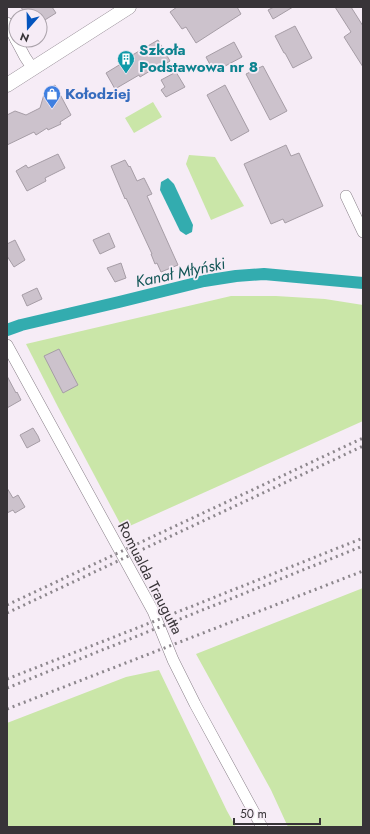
<svg xmlns="http://www.w3.org/2000/svg" width="370" height="834" font-family="Jost,sans-serif">
  <rect width="100%" height="100%" fill="#f6ecf6"/>
  <g fill="#cae6a8">
    <path d="M153 102 162 117 134 133 125 118Z"/>
    <path d="M189 155 215 157 244 206 211 220 186 164Z"/>
    <path d="M231 296H276L325 299 363 305V421L123 529 58 407 26 344Z"/>
    <path d="M363 588V827H288L271 790 196 654Z"/>
    <path d="M159 670 227 811 236 827H7V723L126 677Z"/>
  </g>
  <path fill="#33acaf" d="M168 178 174 184 193 225 192 232 186 235 180 231 160 190 161 182Z"/>
  <g fill="none" stroke-linecap="round" stroke-linejoin="round">
    <path stroke="#33acaf" stroke-width="12" d="M7 330 21 325 119 302 204 281 236 276 264 274 363 283"/>
  </g>
  <g fill="#ccc2cc" stroke="#a69da6">
    <path d="M21 7H52L56 13 40 23V16H26Z"/>
    <path d="M177 7H237L241 14 196 43 186 27 182 29 170 12Z"/>
    <path d="M274 7H293L273 19 268 10Z"/>
    <path d="M335 7H351L363 26V67L344 37 351 32Z"/>
    <path d="M295 26 312 58 293 68 285 53H284L275 36Z"/>
    <path d="M158 40 170 61 156 70 155 68 140 77 139 75 115 89 106 73 129 59V57Z"/>
    <path d="M234 42 242 57 214 72 206 57Z"/>
    <path d="M263 66 287 111 270 120 246 74Z"/>
    <path d="M176 72 185 87 166 97 161 90 165 87 161 80Z"/>
    <path d="M55 85 71 115 60 122 61 124 48 130 47 128 36 135 34 132 7 145V115L15 111 26 115 40 108 45 91Z"/>
    <path d="M225 85 249 131 231 141 207 95Z"/>
    <path d="M286 145 291 156 299 153 323 206 285 223 283 219 271 224 244 164Z"/>
    <path d="M58 154 65 168 45 178 46 181 27 191 16 171 26 165 28 168Z"/>
    <path d="M125 160 129 167 130 166 137 181 144 178 152 194 147 196 178 265 161 272 157 263 155 264 151 254H152L126 198 125 199 111 166Z"/>
    <path d="M109 233 115 247 100 254 93 240Z"/>
    <path d="M15 240 25 260 14 267 7 256V244Z"/>
    <path d="M121 263 126 278 115 282 107 268Z"/>
    <path d="M37 288 42 299 27 306 22 295Z"/>
    <path d="M59 349 78 385 63 393 44 356Z"/>
    <path d="M7 376 16 393 17 392 21 400 7 408Z"/>
    <path d="M33 428 38 436 40 441 27 448 20 435Z"/>
    <path d="M7 488 13 498 18 495 25 507 15 513 13 510 7 513Z"/>
  </g>
  <g fill="none" stroke-linecap="round" stroke-linejoin="round">
    <g stroke="#887f88" stroke-width="12">
      <g id="minor">
        <path d="M7 23 16 40"/>
        <path d="M16 40 25 57 33 69"/>
        <path d="M346 196 363 232"/>
        <path d="M7 345 153 611 173 660 195 704 262 827"/>
      </g>
    </g>
    <g stroke="#887f88" stroke-width="15">
      <path id="tertiary" d="M7 85 129 7"/>
    </g>
    <use href="#minor" stroke="#fff" stroke-width="11"/>
    <use href="#tertiary" stroke="#fff" stroke-width="14"/>
    <g stroke="#8d878d" stroke-width="3" stroke-dasharray="2 4" stroke-linecap="butt">
      <path d="M7 605 363 438"/>
      <path d="M7 613 363 446"/>
      <path d="M7 679 165 617 363 538"/>
      <path d="M7 688 363 546"/>
      <path d="M7 709 363 571"/>
    </g>
  </g>
  <defs>
    <g id="building-pin" transform="scale(0.9)"><path d="M0 17L-7.5 6A9.5 9.5 0 1 1 7.5 6Z" fill="#0f9aa8" stroke="#f6ecf6"/><path d="M-4-6H4V6H1V3H-1V6H-4ZM-2.5-4.3h1.7v1.8h-1.7ZM.8-4.3h1.7v1.8H.8ZM-2.5-1h1.7V.8h-1.7ZM.8-1h1.7V.8H.8Z" fill="#fff"/></g>
    <g id="shop-pin" transform="scale(0.9)"><path d="M0 17L-7.5 6A9.5 9.5 0 1 1 7.5 6Z" fill="#3f7fe0" stroke="#f6ecf6"/><path d="M-5-2.5h2.3a2.7 3.5 0 0 1 5.4 0H5L5.5 6h-11ZM-1.5-2.5h3a1.5 2.3 0 0 0-3 0Z" fill="#fff"/></g>
  </defs>
  <g fill-rule="evenodd">
    <use href="#building-pin" x="126" y="59"/>
    <use href="#shop-pin" x="52" y="94"/>
  </g>
  <g text-anchor="middle" stroke-width="3.5" stroke-linejoin="round" paint-order="stroke">
    <g font-size="15" font-weight="bold" fill="#0d838f" stroke="#f6ecf6" text-anchor="start">
      <text x="139" y="55">Szkoła<tspan x="139" dy="17">Podstawowa nr 8</tspan></text>
    </g>
    <g font-size="15" font-weight="bold" fill="#366cbe" stroke="#f6ecf6" text-anchor="start">
      <text x="65" y="99">Kołodziej</text>
    </g>
    <g font-size="15" fill="#383438" stroke="#f6ecf6">
      <text transform="translate(150 578) rotate(63)" y="5">Romualda Traugutta</text>
    </g>
    <g font-size="16" font-style="italic" fill="#135657" stroke="#f6ecf6">
      <text transform="translate(180 272) rotate(-12)" y="6">Kanał Młyński</text>
    </g>
  </g>
  <rect width="370" height="834" fill="none" stroke="#383438" stroke-width="16"/>
  <g transform="translate(28 28) rotate(200)"><circle r="19" fill="#f6ecf6" stroke="#aaa2aa"/>
  <path d="M0-3L7 15L0 10L-7 15Z" fill="#0455be"/>
  <text y="-6" font-size="11" font-weight="bold" text-anchor="middle" fill="#383438">N</text>
  </g>
  <path d="M234 818v6h86v-6" fill="none" stroke="#383438" stroke-width="2"/>
  <text x="240" y="818" font-size="12" fill="#383438" stroke="#f6ecf6" stroke-width="3" paint-order="stroke">50 m</text>
</svg>
